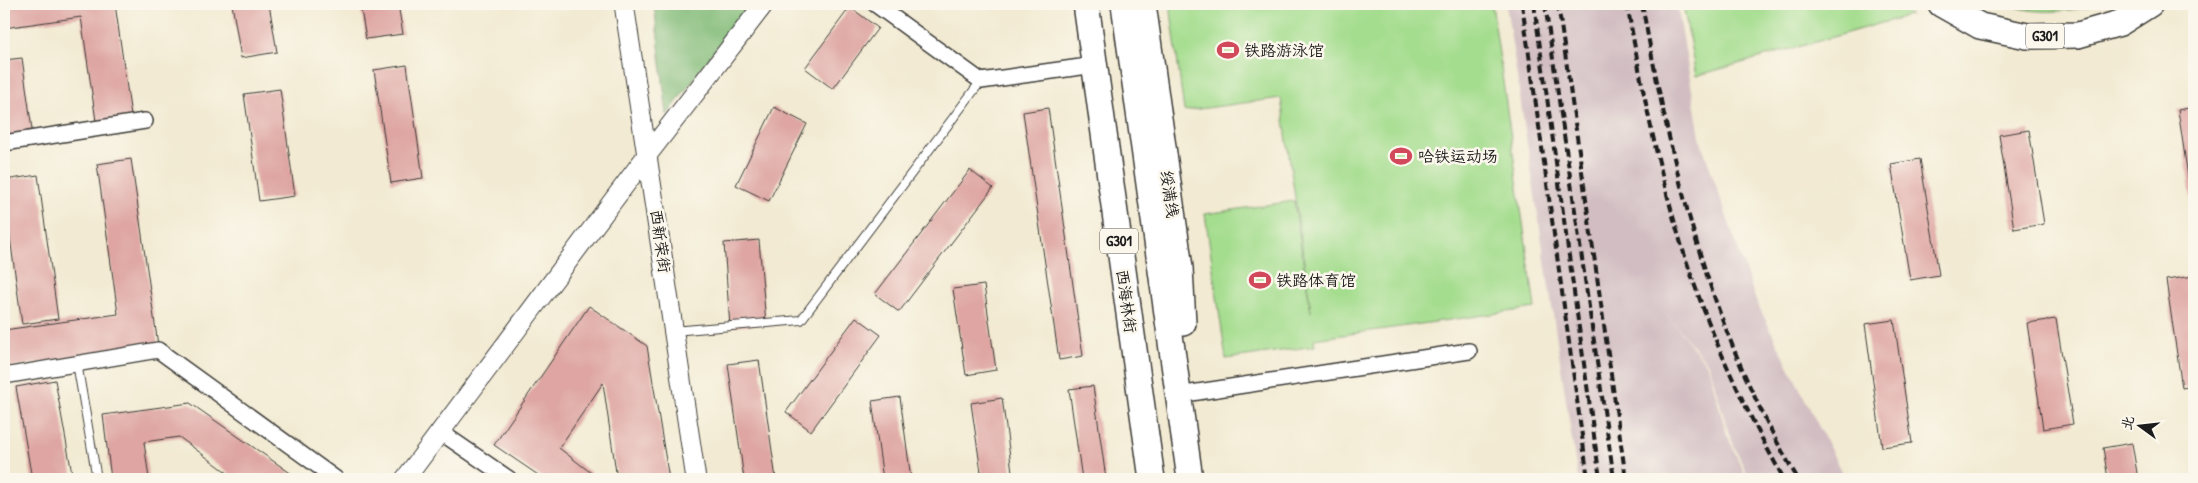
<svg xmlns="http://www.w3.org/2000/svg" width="2198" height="483" font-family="'Patrick Hand','LXGW WenKai TC',sans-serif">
  <rect width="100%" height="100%" fill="#fbf7ec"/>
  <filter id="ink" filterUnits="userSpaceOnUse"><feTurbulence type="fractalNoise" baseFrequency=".02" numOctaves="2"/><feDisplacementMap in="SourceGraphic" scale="10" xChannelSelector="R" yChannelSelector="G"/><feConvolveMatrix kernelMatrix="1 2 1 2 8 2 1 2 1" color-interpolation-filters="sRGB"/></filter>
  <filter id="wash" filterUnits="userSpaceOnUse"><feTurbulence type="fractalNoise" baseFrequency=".0096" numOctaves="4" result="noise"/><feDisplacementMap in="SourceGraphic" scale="20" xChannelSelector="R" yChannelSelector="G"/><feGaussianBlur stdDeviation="1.12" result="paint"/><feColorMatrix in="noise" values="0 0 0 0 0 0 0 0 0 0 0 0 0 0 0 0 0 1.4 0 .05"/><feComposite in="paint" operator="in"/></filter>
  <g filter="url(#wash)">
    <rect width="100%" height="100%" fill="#f2ead2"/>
    <path fill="#d2bec2" d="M1506 4H1677L1701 142 1756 301 1845 479H1749L1729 434 1709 365 1663 310 1708 366 1727 435 1747 479H1578Z"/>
    <g fill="#a4dd8e" stroke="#607c55">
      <path d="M1170 4H1492L1535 308 1314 339 1315 346 1226 359 1205 214 1294 201 1311 312 1281 98 1184 111Z"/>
      <path d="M1683 4H1896L1910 15 1696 76Z"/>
      <path d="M2007 4H2103C2073 11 2036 16 2007 4Z"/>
    </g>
    <path fill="#83bc79" stroke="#506c4a" d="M654 4H749L667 115Z"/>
    <g id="blocks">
      <g fill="#dea5a2">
        <path d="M4 4H115L133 130 98 135 81 17 4 28Z"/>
        <path d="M232 4H269L277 52 241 58Z"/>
        <path d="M360 4H398L403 34 366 39Z"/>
        <path d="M850 7 878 28 833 89 805 68Z"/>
        <path d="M22 58 34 144 4 148V60Z"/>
        <path d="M407 65 423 178 391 183 374 70Z"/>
        <path d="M280 89 295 196 259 201 244 94Z"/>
        <path d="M774 107 807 124 769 201 736 185Z"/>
        <path d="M2194 107V210H2193L2178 110Z"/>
        <path d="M1048 108 1083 356 1059 360 1023 112Z"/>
        <path d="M2029 130 2044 224 2014 229 1999 135Z"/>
        <path d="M131 159 158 345 4 368V330L118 314 97 164Z"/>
        <path d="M1920 159 1939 275 1910 280 1891 164Z"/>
        <path d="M970 170 993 188 899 312 875 294Z"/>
        <path d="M38 175 58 319 22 324 4 194V180Z"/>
        <path d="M759 240 766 324 730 327 724 243Z"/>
        <path d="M2194 276V386L2182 388 2166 280Z"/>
        <path d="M984 285 996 370 966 375 953 289Z"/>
        <path d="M589 306 647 346 669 479H617L603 383 559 448 599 479H544L494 445Z"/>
        <path d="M856 317 881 335 811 431 786 412Z"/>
        <path d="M2056 319 2073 424 2043 429 2027 323Z"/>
        <path d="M1894 320 1912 443 1882 447 1865 324Z"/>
        <path d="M759 360 776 479H744L728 364Z"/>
        <path d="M55 380 73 479H32L16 387Z"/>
        <path d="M1093 386 1106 479H1082L1069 389Z"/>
        <path d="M900 397 911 479H883L872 401Z"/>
        <path d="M1002 398 1013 479H982L971 403Z"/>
        <path d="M190 403 299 479H236L179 437 144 442 149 479H111L103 415Z"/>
        <path d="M2132 443 2138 479H2108L2103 448Z"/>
      </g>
    </g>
  </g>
  <g filter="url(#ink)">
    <use href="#blocks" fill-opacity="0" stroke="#3c3b37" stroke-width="1"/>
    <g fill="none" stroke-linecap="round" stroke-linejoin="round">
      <g stroke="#3c3b37" stroke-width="10">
        <g id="service">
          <path d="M673 331 801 320 981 81"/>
          <path d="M77 363 97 479"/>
        </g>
      </g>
      <g stroke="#3c3b37" stroke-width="18">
        <g id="minor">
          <path d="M875 4 981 81 1095 65"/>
          <path d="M4 143 145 121"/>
          <path d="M4 376 158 350 336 479"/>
          <path d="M1178 395 1469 351"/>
          <path d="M439 431 509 479"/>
        </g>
      </g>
      <g stroke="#3c3b37" stroke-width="21">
        <g id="tertiary">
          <path d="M624 4 696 479"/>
          <path d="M405 479 648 154 764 4"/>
        </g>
      </g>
      <g stroke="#3c3b37" stroke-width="28">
        <g id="trunk">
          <path d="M1086 4 1152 479"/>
          <path d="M1124 4 1190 479"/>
          <path d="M1143 4 1180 268 1183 323"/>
          <path d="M1941 4 1980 26 2027 36 2078 35 2120 23 2150 4"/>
        </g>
      </g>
      <use href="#service" stroke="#fff" stroke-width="8"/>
      <use href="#minor" stroke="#fff" stroke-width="15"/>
      <use href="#tertiary" stroke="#fff" stroke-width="19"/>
      <use href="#trunk" stroke="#fff" stroke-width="25"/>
      <g stroke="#1c1c1c" stroke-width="4" stroke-dasharray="8 4" stroke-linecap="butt">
        <path d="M1522 4 1588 479"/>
        <path d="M1534 4 1600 479"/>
        <path d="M1545 4 1614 479"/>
        <path d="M1558 4 1626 479"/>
        <path d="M1627 4C1641 82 1656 160 1679 237 1704 321 1741 403 1784 479"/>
        <path d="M1642 4C1673 172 1710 331 1798 479"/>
      </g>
    </g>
  </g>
  <defs>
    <g id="stadium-bare" transform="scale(1.725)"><path d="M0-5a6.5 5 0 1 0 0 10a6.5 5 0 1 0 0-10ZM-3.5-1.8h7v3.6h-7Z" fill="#d1495b" stroke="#fbf7ec" stroke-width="2.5" paint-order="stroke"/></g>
  </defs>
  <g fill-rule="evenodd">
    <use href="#stadium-bare" x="1228" y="50"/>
    <use href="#stadium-bare" x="1401" y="156"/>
    <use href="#stadium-bare" x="1260" y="280"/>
  </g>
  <g text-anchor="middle" stroke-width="5" stroke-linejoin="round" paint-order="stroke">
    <g fill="#fbf7ec" stroke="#5f5e5a" stroke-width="1">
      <rect x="2026" y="23.5" width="38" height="25" rx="4"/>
      <rect x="1100" y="228.5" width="38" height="25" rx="4"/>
    </g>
    <g font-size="15" font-weight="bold" fill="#1c1c1c">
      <text x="2045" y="41">G301</text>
      <text x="1119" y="246">G301</text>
    </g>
    <g font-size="16" fill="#1c1c1c" stroke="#fbf7ec" text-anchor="start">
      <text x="1244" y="56">铁路游泳馆</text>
      <text x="1418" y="162">哈铁运动场</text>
      <text x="1276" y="286">铁路体育馆</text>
    </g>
    <g font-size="16" fill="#1c1c1c" stroke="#fbf7ec">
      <text transform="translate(1170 194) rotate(82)" y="6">绥满线</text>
      <text transform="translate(661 241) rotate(82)" y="6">西新荣街</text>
      <text transform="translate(1127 301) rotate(82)" y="6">西海林街</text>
    </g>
  </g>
  <rect width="2198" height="483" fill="none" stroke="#fbf7ec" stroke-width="20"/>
  <g transform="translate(2140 426) rotate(285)" stroke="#fbf7ec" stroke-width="4" paint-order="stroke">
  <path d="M0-4L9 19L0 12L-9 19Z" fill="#1c1c1c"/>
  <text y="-8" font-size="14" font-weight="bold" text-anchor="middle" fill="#1c1c1c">北</text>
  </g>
</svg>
